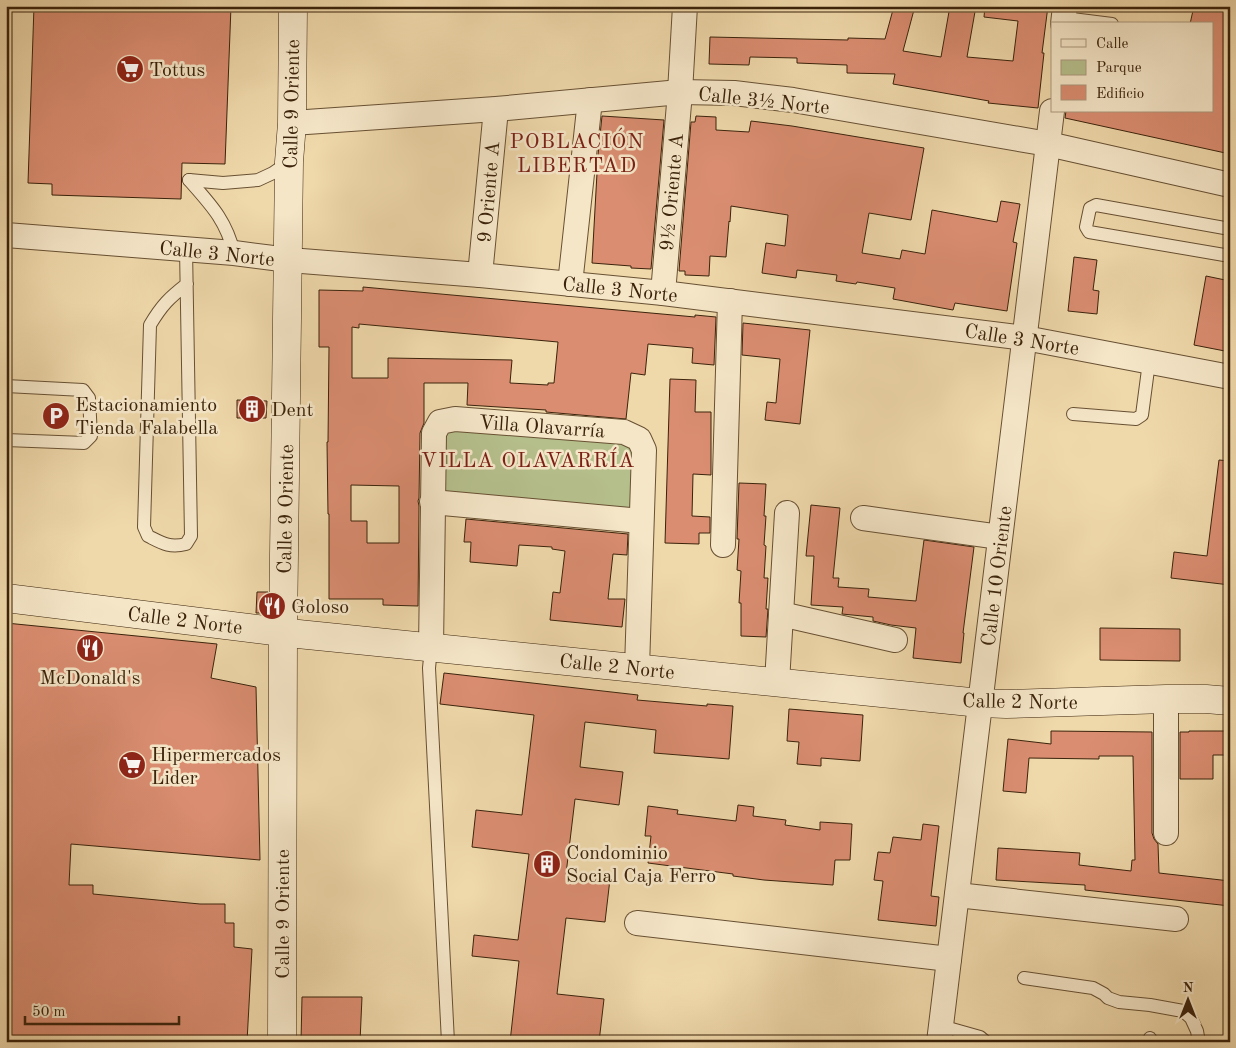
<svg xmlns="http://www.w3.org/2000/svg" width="1236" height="1048" font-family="'Old Standard TT',serif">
  <rect width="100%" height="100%" fill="#efd8aa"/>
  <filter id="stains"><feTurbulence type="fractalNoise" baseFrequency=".004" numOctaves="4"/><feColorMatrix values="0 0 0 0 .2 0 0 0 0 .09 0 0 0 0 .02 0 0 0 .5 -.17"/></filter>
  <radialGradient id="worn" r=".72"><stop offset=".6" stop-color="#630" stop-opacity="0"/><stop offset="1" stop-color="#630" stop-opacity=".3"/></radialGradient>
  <path fill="#b5bf8c" stroke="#78714c" d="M443 427 636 441 631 510 439 493Z"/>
  <g fill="#da8d71" stroke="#3b230b" fill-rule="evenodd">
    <path d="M34 6H231L225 164 182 163 181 199 52 195V184L28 183Z"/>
    <path d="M894 6H915L903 51 941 57 950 6H976L967 57 1013 61 1018 21 984 17 985 6H1048L1042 53H1044L1038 108 988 103 989 101 893 84 895 74 847 73V65L797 63V58L750 57 749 65 709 64 710 37 848 40V38L885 39Z"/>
    <path d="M1194 6H1230V154L1065 118 1066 111H1212V24H1190Z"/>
    <path d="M602 116 664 120 651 269 631 268V266L592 263 598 155Z"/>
    <path d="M696 116 716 117V130L749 132 751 121 792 126 924 148 911 220 869 213 862 253 900 259 902 250 925 254 932 210 997 222 1001 201 1020 204 1013 242 1017 243 1007 311 955 303 953 310 893 299 895 288 857 282 856 284 836 281 837 275 797 270 796 278 762 273 766 243 785 246 788 215 731 206 730 222 729 221 726 257 710 256 709 276 685 275V271H679L691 122H695Z"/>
    <path d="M1074 257 1097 260 1093 290 1099 291 1097 314 1068 311Z"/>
    <path d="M1206 276 1230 281V352L1194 345Z"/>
    <path d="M363 287 695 317V315L716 317 714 365 692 363 693 348 648 344 645 375 631 373 626 419 546 412V410L467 405 468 383H424V423L420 433 419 498 418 501 419 506 418 606 383 605V599H329V514H328L327 442H328L329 347H319V290L363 291ZM359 324 558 342 554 383H548V385L510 383 512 360 388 358V378H352V327L359 328ZM351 485 399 486V543H367V521H351Z"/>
    <path d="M743 323 810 330 800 424 765 420 767 402 776 403 780 359 742 355Z"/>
    <path d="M670 379 696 380 695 412H711V475L693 474 692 516 710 517V533H699V544L665 543Z"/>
    <path d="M237 400 267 401 266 418H237Z"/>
    <path d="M1219 460 1230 461V585L1171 578 1174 552 1207 556Z"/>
    <path d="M739 483 766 484 764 516H766L764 545 766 546 764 578H768L766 609H768L766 637 741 636V603H739L741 571 737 570 739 539H737Z"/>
    <path d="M811 505 840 508 833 578H839L838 587 869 589 868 597 916 601 924 540 974 547 963 633H964L961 663 913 658 916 628 891 625 873 621V617L842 614 843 607 811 605 814 556H806Z"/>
    <path d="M466 519 628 534 627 555 613 554 608 599H625L622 627 550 620 553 592 560 593 565 551 552 549V547L519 545 517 566 470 562 471 542H464Z"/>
    <path d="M257 592H268V613H256Z"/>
    <path d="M6 623 217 644 211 678 256 687 260 860 71 844 69 885H93V894L200 904H225V923H234V947L252 949 247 1042H50L6 1037Z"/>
    <path d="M1100 628 1180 629V661L1100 660Z"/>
    <path d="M444 673 638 695 637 700 707 706V704L733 706 729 759 654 753 656 730 585 722 580 767 623 772 619 805 575 799 566 874 610 879 605 922 566 918 557 994 604 999 599 1042H510L519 961 472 956 474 935 518 940 529 854 472 847 476 810 522 815 534 715 440 704Z"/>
    <path d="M789 709 863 715 860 761 821 758V766L797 764 799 742 787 741Z"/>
    <path d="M1051 731 1152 732V833L1154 839 1158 844 1159 873 1230 881V906L1085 890V885L996 880 998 848 1080 853 1079 865 1131 871 1132 860H1135L1133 756H1099V759L1029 758 1026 793 1003 791 1008 739 1051 744Z"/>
    <path d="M1189 731H1230V755H1213V779H1180V732H1189Z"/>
    <path d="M738 805 754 807 753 816 786 820 785 825 820 830V822L852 824 850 860H835L833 885 764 880 733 876V874L648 863 651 836H645L648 806 678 810 677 814 736 821Z"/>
    <path d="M923 824 939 826 931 896 939 897 936 926 878 920 883 881 874 880 878 852 890 853 893 837 921 840Z"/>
    <path d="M302 997H362L360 1042H301Z"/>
  </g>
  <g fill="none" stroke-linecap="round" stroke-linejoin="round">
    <g stroke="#685033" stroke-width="14">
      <g id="lane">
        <path d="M1064 18 1112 24"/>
        <path d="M189 180 223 183 258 180 273 173 289 162"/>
        <path d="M189 180C211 205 226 220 234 253"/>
        <path d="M1230 229 1096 205 1090 208 1086 227 1089 232 1230 256"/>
        <path d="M186 249 191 536 186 544C169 548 162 543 148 536L144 527 150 325C162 305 169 298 187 284"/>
        <path d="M6 386 83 390 89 398 91 436 84 443 6 440"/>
        <path d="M1073 414 1136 419 1142 415 1149 362"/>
        <path d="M431 648 429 668 448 1042"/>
        <path d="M1024 978 1093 988 1104 994 1108 998 1119 1002 1150 1005 1183 1011 1191 1018 1197 1031 1199 1042"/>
        <path d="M941 1026 980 1037 986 1042"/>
        <path d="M1149 1042 1150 1038"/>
      </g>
    </g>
    <g stroke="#685033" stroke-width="26">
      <g id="street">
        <path d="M1063 24 1065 6"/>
        <path d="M292 123 496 109 680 92 734 93 793 100 1048 144 1230 185"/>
        <path d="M6 235 234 253 289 260 480 275 663 293 1025 338 1230 377"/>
        <path d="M480 275 496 109"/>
        <path d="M570 284 590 100"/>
        <path d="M663 293 680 92 685 6"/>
        <path d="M432 502 641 521"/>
        <path d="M863 518 1000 537"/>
        <path d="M723 545 730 301"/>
        <path d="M781 614 895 640"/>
        <path d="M431 648 434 433 440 422 455 419 624 432 639 439 644 450 637 668"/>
        <path d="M777 682 787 513"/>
        <path d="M1166 699V833"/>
        <path d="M957 895 1176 919"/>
        <path d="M637 923 949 959"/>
        <path d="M939 1042 1052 111"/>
      </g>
    </g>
    <g stroke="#3b230b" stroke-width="29">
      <g id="secondary">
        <path d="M6 598 298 634 980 703 1006 704 1166 699H1206L1230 701"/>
        <path d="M282 1042 283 633 289 162 292 123 293 6"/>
      </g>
    </g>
    <use href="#lane" stroke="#f5e6c8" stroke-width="12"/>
    <use href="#street" stroke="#f5e6c8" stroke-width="24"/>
    <use href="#secondary" stroke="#f5e6c8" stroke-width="28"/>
  </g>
  <defs>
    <g id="supermarket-disc" transform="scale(1.4375)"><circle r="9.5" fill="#8f2418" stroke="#f5e6c8"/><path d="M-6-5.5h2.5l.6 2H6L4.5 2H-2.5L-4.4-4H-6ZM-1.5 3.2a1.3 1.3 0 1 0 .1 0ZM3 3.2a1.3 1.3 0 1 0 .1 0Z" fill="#fff"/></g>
    <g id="building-disc" transform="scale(1.4375)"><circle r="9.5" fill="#8f2418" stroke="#f5e6c8"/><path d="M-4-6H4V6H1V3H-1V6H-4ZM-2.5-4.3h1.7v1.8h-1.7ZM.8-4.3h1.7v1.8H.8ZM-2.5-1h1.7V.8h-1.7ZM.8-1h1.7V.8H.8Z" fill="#fff"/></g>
    <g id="parking-disc" transform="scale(1.4375)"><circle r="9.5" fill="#8f2418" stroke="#f5e6c8"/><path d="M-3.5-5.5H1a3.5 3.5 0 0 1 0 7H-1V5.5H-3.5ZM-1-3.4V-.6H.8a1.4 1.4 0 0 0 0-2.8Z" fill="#fff"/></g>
    <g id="restaurant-disc" transform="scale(1.4375)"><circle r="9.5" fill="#8f2418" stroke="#f5e6c8"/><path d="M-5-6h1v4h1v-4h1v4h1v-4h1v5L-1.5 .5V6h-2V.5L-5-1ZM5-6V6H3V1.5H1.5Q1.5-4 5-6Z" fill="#fff"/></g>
  </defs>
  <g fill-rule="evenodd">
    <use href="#supermarket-disc" x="130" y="69"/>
    <use href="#building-disc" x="252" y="409"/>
    <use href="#parking-disc" x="56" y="416"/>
    <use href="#restaurant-disc" x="272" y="606"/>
    <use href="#restaurant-disc" x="90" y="648"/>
    <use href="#supermarket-disc" x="132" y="765"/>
    <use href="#building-disc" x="547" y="864"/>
  </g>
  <g text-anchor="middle" stroke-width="5" stroke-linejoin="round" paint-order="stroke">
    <g font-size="20" fill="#3b230b" stroke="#f5e6c8" text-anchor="start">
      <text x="149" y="76">Tottus</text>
      <text x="75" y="411">Estacionamiento<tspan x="75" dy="23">Tienda Falabella</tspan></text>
      <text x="271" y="416">Dent</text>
      <text x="291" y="613">Goloso</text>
      <text x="90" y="684" text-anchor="middle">McDonald's</text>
      <text x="151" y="761">Hipermercados<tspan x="151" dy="23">Lider</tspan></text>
      <text x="566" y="859">Condominio<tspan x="566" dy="23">Social Caja Ferro</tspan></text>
    </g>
    <g font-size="20" fill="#3b230b" stroke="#f5e6c8">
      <text transform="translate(764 100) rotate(6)" y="7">Calle 3½ Norte</text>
      <text transform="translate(291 104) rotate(-89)" y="7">Calle 9 Oriente</text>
      <text transform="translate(488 192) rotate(-85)" y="7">9 Oriente A</text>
      <text transform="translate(671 192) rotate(-85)" y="7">9½ Oriente A</text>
      <text transform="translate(217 253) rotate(6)" y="7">Calle 3 Norte</text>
      <text transform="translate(620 289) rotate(6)" y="7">Calle 3 Norte</text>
      <text transform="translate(1022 339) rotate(9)" y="7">Calle 3 Norte</text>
      <text transform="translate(542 426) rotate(4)" y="7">Villa Olavarría</text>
      <text transform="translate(285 509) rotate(-89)" y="7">Calle 9 Oriente</text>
      <text transform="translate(996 576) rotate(-83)" y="7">Calle 10 Oriente</text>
      <text transform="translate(185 620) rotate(7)" y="7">Calle 2 Norte</text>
      <text transform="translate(617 666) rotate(6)" y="7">Calle 2 Norte</text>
      <text transform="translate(1020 701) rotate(1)" y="7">Calle 2 Norte</text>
      <text transform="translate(282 914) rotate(-90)" y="7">Calle 9 Oriente</text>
    </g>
    <g font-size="21" letter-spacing="1" fill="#7a1f14" stroke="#f5e6c8">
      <text x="577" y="148">POBLACIÓN<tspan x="577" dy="24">LIBERTAD</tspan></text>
      <text x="528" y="467">VILLA OLAVARRÍA</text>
    </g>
  </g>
  <rect width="1236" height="1048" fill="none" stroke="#efd8aa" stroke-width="25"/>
  <rect x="8" y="8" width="1221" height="1033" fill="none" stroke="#3b230b" stroke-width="2.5"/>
  <rect x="12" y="12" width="1211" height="1023" fill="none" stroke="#3b230b"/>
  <rect x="1051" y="22" width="162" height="90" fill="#f5e6c8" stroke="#ab987c"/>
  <rect x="1061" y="39" width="25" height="8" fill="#f5e6c8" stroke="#ab987c"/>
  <text x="1096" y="48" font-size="15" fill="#3b230b">Calle</text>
  <rect x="1061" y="60" width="25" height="15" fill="#b5bf8c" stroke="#ab987c"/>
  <text x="1096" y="72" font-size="15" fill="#3b230b">Parque</text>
  <rect x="1061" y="85" width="25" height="15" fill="#da8d71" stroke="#ab987c"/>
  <text x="1096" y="98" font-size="15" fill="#3b230b">Edificio</text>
  <g transform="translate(1188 1000)" stroke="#f5e6c8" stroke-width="4" paint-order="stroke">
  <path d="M0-4L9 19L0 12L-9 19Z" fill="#3b230b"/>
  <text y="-8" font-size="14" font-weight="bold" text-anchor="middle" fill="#3b230b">N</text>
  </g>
  <path d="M25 1016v8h154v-8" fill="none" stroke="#3b230b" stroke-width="2.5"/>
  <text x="32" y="1016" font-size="15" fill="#3b230b" stroke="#f5e6c8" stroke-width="4" paint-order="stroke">50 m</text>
  <rect width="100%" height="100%" filter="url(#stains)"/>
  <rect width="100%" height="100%" fill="url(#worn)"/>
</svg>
